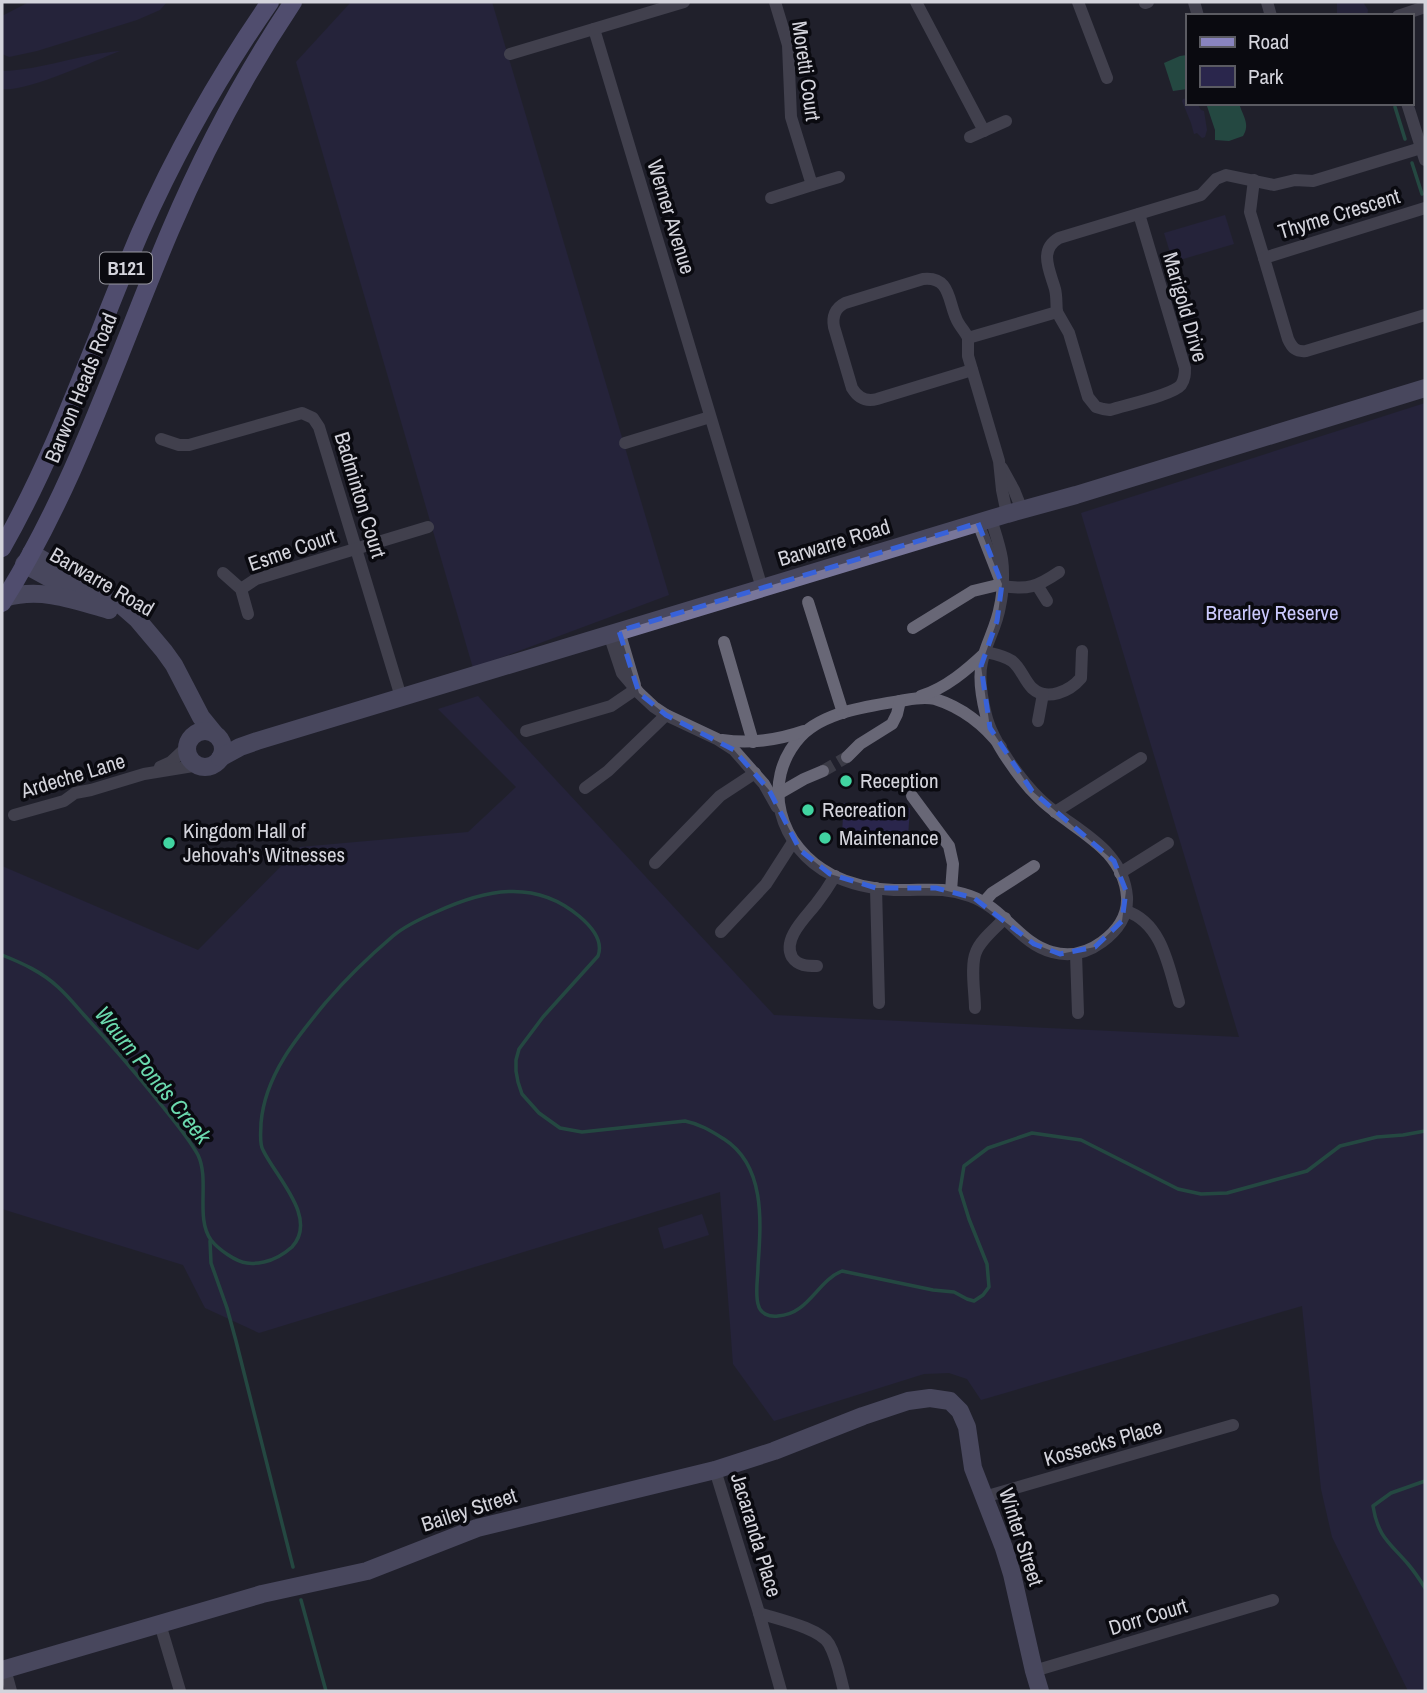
<svg xmlns="http://www.w3.org/2000/svg" width="1427" height="1693" font-family="'Archivo Narrow',sans-serif">
  <rect width="100%" height="100%" fill="#20202c"/>
  <g fill="#2a264c">
    <path d="M29 2H167L160 10 137 20 37 51 9 57 2 54V16Z"/>
    <path d="M351 2H492L669 595 473 668 296 62Z"/>
    <path d="M1337 2H1363L1368 10 1367 16H1337Z"/>
    <path d="M120 51C96 60 24 93 2 89V71C42 70 80 54 120 51Z"/>
    <path d="M1187 98V103H1197L1201 110 1204 111 1207 130 1205 137 1202 138 1197 133 1194 134 1191 123 1182 101 1183 99Z"/>
    <path d="M1225 215 1234 244 1173 262 1164 233Z"/>
    <path d="M1425 403V1691H1408L1332 1537 1321 1489 1302 1306 981 1400 967 1379 949 1373 924 1374 774 1421 733 1364 720 1192 259 1333 205 1308 183 1265 2 1209V866L198 950 300 847 468 832 516 787 438 709 478 696 774 1015 1239 1037 1081 513Z"/>
    <path d="M844 803 910 808 908 837 842 832Z"/>
    <path d="M702 1214 709 1235 664 1249 658 1228Z"/>
  </g>
  <g fill="#29785c">
    <path d="M1187 55V89L1173 91 1164 63 1180 56Z"/>
    <path d="M1206 103H1239C1242 115 1251 124 1243 136L1229 141 1215 140V130Z"/>
  </g>
  <g fill="none" stroke-linecap="round" stroke-linejoin="round">
    <g stroke="#29785c" stroke-width="3.5">
      <path d="M1395 107 1405 139"/>
      <path d="M1412 163 1422 194"/>
      <path d="M2 955C22 963 42 972 58 987 68 996 76 1006 84 1015 110 1043 135 1072 159 1102 171 1117 189 1138 198 1155 210 1180 195 1218 211 1240 218 1249 236 1262 247 1263 252 1264 259 1263 264 1262 274 1260 284 1254 292 1247 319 1218 275 1176 263 1150 259 1143 261 1132 261 1123 265 1075 297 1037 327 1001 345 980 372 954 393 936 405 926 422 918 436 912 484 890 534 878 579 916 591 926 604 940 598 956L543 1017 519 1049 516 1060V1071L518 1082 522 1094 539 1113 560 1128 582 1132 685 1121C700 1124 711 1131 724 1139 766 1166 761 1223 758 1266 758 1278 755 1292 758 1304 760 1314 769 1317 778 1316 809 1314 817 1281 842 1271L933 1290 954 1292 967 1299 974 1301 983 1295 989 1287 987 1264 969 1219 960 1190 964 1166 988 1148 1032 1133 1081 1140 1178 1189 1201 1194 1227 1193 1307 1171 1340 1146 1377 1137 1403 1135 1425 1131"/>
      <path d="M210 1241 211 1263 227 1308 236 1341 293 1567"/>
      <path d="M1425 1481 1391 1493 1373 1506C1378 1537 1389 1542 1408 1564 1414 1571 1420 1580 1425 1588"/>
      <path d="M301 1600 326 1691"/>
    </g>
    <path stroke="#3b3b46" stroke-width="12" stroke-dasharray="12 6" stroke-linecap="butt" d="M823 771 847 757"/>
    <g stroke="#686776" stroke-width="12">
      <path d="M775 2 788 45 791 117 812 185 839 177"/>
      <path d="M916 2 984 131"/>
      <path d="M1078 2 1107 78"/>
      <path d="M1194 2 1198 16"/>
      <path d="M1267 2 1271 16"/>
      <path d="M1145 3 1148 2"/>
      <path d="M1398 16 1425 7"/>
      <path d="M594 29 762 588"/>
      <path d="M510 54 684 2"/>
      <path d="M1407 103 1425 160"/>
      <path d="M970 137 1006 121"/>
      <path d="M1254 180 1250 212 1264 258"/>
      <path d="M771 198 812 185"/>
      <path d="M1425 208 1264 258 1288 339C1292 348 1296 352 1306 351L1425 315"/>
      <path d="M1057 312 1069 333 1088 397 1096 407 1103 409 1110 410C1125 405 1173 395 1181 385 1185 379 1185 374 1185 368L1139 214"/>
      <path d="M968 338C965 331 959 326 956 318 948 300 950 276 923 279L845 303C835 308 832 317 834 327L852 388C858 398 866 402 877 399L972 370"/>
      <path d="M161 439 179 445H189L302 413 313 418 319 427 401 697"/>
      <path d="M625 443 710 417"/>
      <path d="M1002 468 1014 490 1022 510"/>
      <path d="M1007 514 1002 490 999 461 968 356V338L1057 312C1056 304 1057 297 1055 289 1050 271 1038 250 1059 238L1201 195 1216 179 1226 175 1274 185 1295 180 1313 181 1421 148"/>
      <path d="M991 519C995 532 1000 546 1002 559 1004 572 1003 593 1000 606 997 626 986 643 982 662 978 679 982 699 986 715 992 741 1021 781 1040 799 1072 830 1123 846 1127 897 1128 916 1117 931 1102 942 1087 953 1070 957 1052 952 1020 944 1004 908 970 896 941 886 924 891 894 890 874 889 850 884 832 875 779 848 759 782 801 736 824 712 868 706 900 701 912 699 923 696 935 699 961 707 985 725 1001 747"/>
      <path d="M978 523 999 577"/>
      <path d="M223 573 241 589 248 614"/>
      <path d="M1037 585 1047 601"/>
      <path d="M1002 586C1028 590 1037 587 1059 572"/>
      <path d="M241 589 256 579 428 527"/>
      <path d="M808 602 843 713"/>
      <path d="M913 628 973 591 1002 584"/>
      <path d="M619 631 635 685"/>
      <path d="M609 634 622 673 639 693 654 707 666 715 717 739 734 750 764 784 777 807"/>
      <path d="M724 642 753 742"/>
      <path d="M921 696C946 688 967 670 986 652 995 654 1005 656 1012 661 1021 668 1024 680 1032 688 1047 702 1070 691 1081 678L1082 651"/>
      <path d="M1038 721 1043 694"/>
      <path d="M526 731 611 706 636 689"/>
      <path d="M722 740C750 744 778 740 804 731"/>
      <path d="M847 757 860 744 892 724 897 714 900 701"/>
      <path d="M160 767 171 762 187 747"/>
      <path d="M585 788 608 771 666 715"/>
      <path d="M778 794 804 779 823 771"/>
      <path d="M912 796 949 846 953 864 951 891"/>
      <path d="M1055 812 1141 758"/>
      <path d="M14 815 64 801 75 793 91 790 144 774 199 765"/>
      <path d="M655 863 720 796 755 773"/>
      <path d="M1120 873 1168 843"/>
      <path d="M876 888 879 1003"/>
      <path d="M984 902 992 893 1034 866"/>
      <path d="M1126 911C1163 923 1169 969 1179 1002"/>
      <path d="M721 932 766 884 793 842"/>
      <path d="M1076 954 1078 1013"/>
      <path d="M817 966C807 966 798 966 792 957 782 939 806 917 816 904 823 895 829 886 835 876"/>
      <path d="M975 1008C975 993 970 966 976 952 981 939 996 928 1005 918"/>
      <path d="M715 1470 759 1613 781 1691"/>
      <path d="M984 1497 1233 1425"/>
      <path d="M759 1613C777 1619 820 1628 829 1644 837 1658 840 1676 844 1691"/>
      <path d="M160 1624 180 1691"/>
      <path d="M5 1669 11 1691"/>
      <path d="M1034 1671 1273 1600"/>
    </g>
    <g stroke="#78769a" stroke-width="18">
      <path d="M31 553 121 605 137 619 164 651 174 665 201 717 214 733"/>
      <path d="M24 564 88 599"/>
      <path d="M5 598C40 587 75 600 109 610"/>
      <circle cx="205" cy="749" r="18"/>
      <path d="M220 758 240 747 257 741 1007 514 1076 495 1425 388"/>
      <path d="M2 1670 262 1594 367 1571 477 1528 715 1470 774 1451 863 1416 908 1401 930 1398 950 1401 960 1411 967 1427 973 1468 1004 1548 1012 1574 1034 1671 1040 1691"/>
    </g>
    <g stroke="#8984bf" stroke-width="18">
      <path d="M2 548C59 448 95 338 140 233 176 152 220 74 270 2"/>
      <path d="M2 603C75 488 117 356 170 231 204 151 245 74 293 2"/>
    </g>
  </g>
  <path d="M0 0H1427V1693H0ZM978 523 1002 584 997 621 981 666 990 728 1032 791 1114 861 1126 891 1122 921 1095 947 1060 954 1034 944 974 898 936 888H876L830 874 800 850 769 790 734 750 666 715 639 693 619 631Z" fill="#20202c" fill-opacity=".55" fill-rule="evenodd"/>
  <path fill="none" stroke="#3862d9" stroke-width="5" stroke-dasharray="14 9" stroke-linejoin="round" d="M978 523 1002 584 997 621 981 666 990 728 1032 791 1114 861 1126 891 1122 921 1095 947 1060 954 1034 944 974 898 936 888H876L830 874 800 850 769 790 734 750 666 715 639 693 619 631Z"/>
  <g fill="#41d4a1" stroke="#0a0a10" stroke-width="2.5">
    <circle cx="846" cy="781" r="7"/>
    <circle cx="808" cy="810" r="7"/>
    <circle cx="825" cy="838" r="7"/>
    <circle cx="169" cy="843" r="7"/>
  </g>
  <g text-anchor="middle" stroke-width="7" stroke-linejoin="round" paint-order="stroke">
    <rect fill="#0a0a10" stroke="#97979f" stroke-width="2" x="100" y="252.5" width="52" height="31" rx="5"/>
    <g font-size="19" font-weight="bold" fill="#d4d4dc">
      <text x="126" y="275">B121</text>
    </g>
    <g font-size="21" fill="#d4d4dc" stroke="#0a0a10">
      <text transform="translate(806 71) rotate(82)" y="7">Moretti Court</text>
      <text transform="translate(1339 214) rotate(-17)" y="7">Thyme Crescent</text>
      <text transform="translate(671 217) rotate(73)" y="7">Werner Avenue</text>
      <text transform="translate(1185 307) rotate(74)" y="7">Marigold Drive</text>
      <text transform="translate(81 388) rotate(-68)" y="7">Barwon Heads Road</text>
      <text transform="translate(360 495) rotate(73)" y="7">Badminton Court</text>
      <text transform="translate(834 543) rotate(-17)" y="7">Barwarre Road</text>
      <text transform="translate(292 550) rotate(-19)" y="7">Esme Court</text>
      <text transform="translate(102 582) rotate(30)" y="7">Barwarre Road</text>
      <text transform="translate(73 776) rotate(-17)" y="7">Ardeche Lane</text>
      <text transform="translate(1103 1443) rotate(-16)" y="7">Kossecks Place</text>
      <text transform="translate(469 1510) rotate(-18)" y="7">Bailey Street</text>
      <text transform="translate(756 1535) rotate(73)" y="7">Jacaranda Place</text>
      <text transform="translate(1021 1537) rotate(72)" y="7">Winter Street</text>
      <text transform="translate(1148 1617) rotate(-17)" y="7">Dorr Court</text>
    </g>
    <g font-size="21" fill="#cbc9fd" stroke="#0a0a10">
      <text x="1272" y="620">Brearley Reserve</text>
    </g>
    <g font-size="21" fill="#d4d4dc" stroke="#0a0a10" text-anchor="start">
      <text x="860" y="788">Reception</text>
      <text x="822" y="817">Recreation</text>
      <text x="183" y="838">Kingdom Hall of<tspan x="183" dy="24">Jehovah's Witnesses</tspan></text>
      <text x="839" y="845">Maintenance</text>
    </g>
    <g font-size="23" font-style="italic" fill="#6bd9ae" stroke="#0a0a10">
      <text transform="translate(153 1075) rotate(51)" y="8">Waurn Ponds Creek</text>
    </g>
  </g>
  <rect width="1427" height="1693" fill="none" stroke="#d4d4dc" stroke-width="7"/>
  <rect x="1186" y="14" width="228" height="91" fill="#0a0a10" stroke="#5b5b62" stroke-width="2"/>
  <rect x="1200" y="37" width="35" height="10" fill="#8984bf" stroke="#5b5b62" stroke-width="2"/>
  <text x="1248" y="49" font-size="21" fill="#d4d4dc">Road</text>
  <rect x="1200" y="66" width="35" height="21" fill="#2a264c" stroke="#5b5b62" stroke-width="2"/>
  <text x="1248" y="84" font-size="21" fill="#d4d4dc">Park</text>
</svg>
